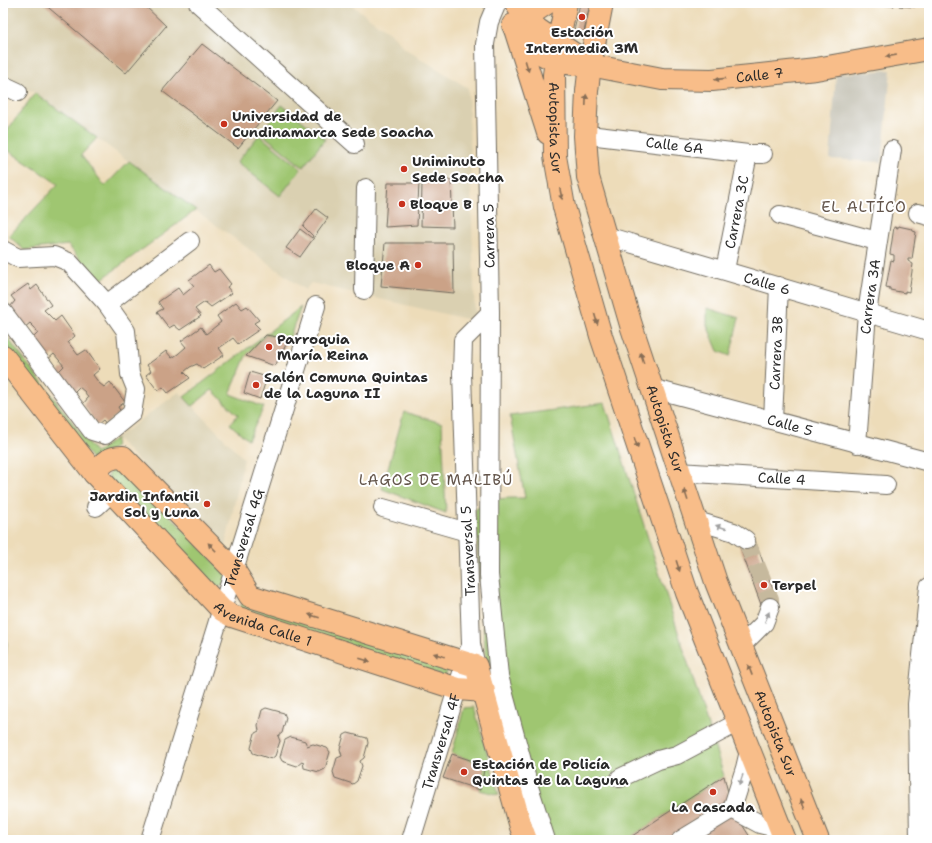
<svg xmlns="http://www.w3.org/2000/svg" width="932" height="843" font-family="'Shantell Sans',sans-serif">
  <rect width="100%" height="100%" fill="#fff"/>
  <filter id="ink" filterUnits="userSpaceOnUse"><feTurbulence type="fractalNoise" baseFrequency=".025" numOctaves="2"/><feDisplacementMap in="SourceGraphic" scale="8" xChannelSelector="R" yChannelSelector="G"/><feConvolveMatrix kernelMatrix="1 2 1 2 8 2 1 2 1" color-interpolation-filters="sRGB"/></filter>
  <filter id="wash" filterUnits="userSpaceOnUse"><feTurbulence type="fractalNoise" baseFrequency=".012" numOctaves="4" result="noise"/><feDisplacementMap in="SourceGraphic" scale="16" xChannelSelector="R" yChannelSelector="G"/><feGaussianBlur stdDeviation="0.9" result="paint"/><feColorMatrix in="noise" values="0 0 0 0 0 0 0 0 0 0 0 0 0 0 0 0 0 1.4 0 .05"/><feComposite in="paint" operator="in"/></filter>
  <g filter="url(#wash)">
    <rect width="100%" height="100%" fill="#eddcb9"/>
    <g fill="#dad0b1">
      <path d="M3 3H349L394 36 404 48 468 88 475 321 311 283 305 290 298 285 35 93 3 77Z"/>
      <path d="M179 392 244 459 225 548 116 438Z"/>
    </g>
    <path fill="#c7c5b8" d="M891 70 882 162 830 159 836 74Z"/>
    <g fill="#9fc671" stroke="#65784e">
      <path d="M35 93 97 138 81 155 105 186 129 161 196 210 98 282 68 245 24 250 9 236 58 184 3 147V136Z"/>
      <path d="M282 105 325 139 303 167 261 133Z"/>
      <path d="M259 135 301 169 280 196 237 162Z"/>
      <path d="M301 307 289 339 266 335 246 356 230 394 264 407 248 440 230 424 238 415 212 390 192 406 184 397Z"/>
      <path d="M707 308 739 318 730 356 718 351 707 325Z"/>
      <path d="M3 332 96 453 116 438 115 447 94 461 3 350Z"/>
      <path d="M605 403 724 776 626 840H536L488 688 475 510C493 497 503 498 525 498L510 416Z"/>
      <path d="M404 412 442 423 446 513 382 489Z"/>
      <path d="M112 467 124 468 227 575 224 584 216 588 108 477Z"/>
      <path d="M243 601 449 666 445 676 239 610Z"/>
      <path d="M3 633 7 643 3 684Z"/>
      <path d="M474 707 499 795 480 790 485 765 452 754 464 708Z"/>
    </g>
    <g id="blocks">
      <g fill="#cba287">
        <path d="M43 3H142L166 26 126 73Z"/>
        <path d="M580 3H590L584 32 574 31Z"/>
        <path d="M877 3H894V6L877 5Z"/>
        <path d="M900 3H915V7L899 6Z"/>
        <path d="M202 44 277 101 238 148 162 91Z"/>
        <path d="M451 180 453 227 421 226 422 183Z"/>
        <path d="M388 183H419L417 225 385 227Z"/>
        <path d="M316 209 328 218 300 257 286 248 300 229 312 238 313 236 303 226Z"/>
        <path d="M898 226 912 229 913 231 916 232 912 259H908V261L913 264 909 292 905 291V293L890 290V288L886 287 891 260 894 261V255L890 254 894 227 898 228Z"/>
        <path d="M385 243H453L454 293 381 286Z"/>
        <path d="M209 265 214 272 219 269 231 284 227 287 232 293 211 307 205 302 199 306 195 309 201 316 180 330 174 325 169 328 157 312 163 309 158 302 178 288 183 295 194 286 189 280Z"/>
        <path d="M28 284 31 290 37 285 51 305 44 310 55 321 61 316 75 336 68 342 78 355 86 350 100 369 93 375 99 383 104 387 110 382 125 402 118 407 121 412 106 424 103 420 97 425 83 404 88 398 85 392 79 387 73 393 58 372 64 366 54 354 47 360 33 338 38 333 35 328 30 323 24 328 10 307 15 301 11 296Z"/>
        <path d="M236 302 242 309 247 306 259 320 254 323 260 329 238 344 233 338 225 344 219 348 224 355 203 369 197 364 190 367 184 372 190 378 168 393 163 387 158 391 146 375 151 371 147 365 166 351 172 358 178 354 186 347 181 341 201 327 206 334 221 322 217 316Z"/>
        <path d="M266 335 289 339 275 366 246 356Z"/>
        <path d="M250 372 267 377 260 399 244 393Z"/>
        <path d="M754 537 778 604 763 610 738 542Z"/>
        <path d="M266 708 284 713 286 718 282 733 278 736 280 741 275 756 271 759 253 753 251 748 255 733 259 731 258 725 262 710Z"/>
        <path d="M348 733 367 738 368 743 364 758 360 761 362 766 357 781 353 784 335 778 333 772 337 758 342 756 340 749 344 735Z"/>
        <path d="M291 737 305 741 307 746 313 744 327 748 330 752 325 769 319 772 304 768 303 761 297 766 282 761 280 757 285 740Z"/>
        <path d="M452 754 485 765 480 790 443 778Z"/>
        <path d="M724 776 732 809 752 840H626Z"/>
      </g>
    </g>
  </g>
  <g filter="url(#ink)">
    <use href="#blocks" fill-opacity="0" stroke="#6f695d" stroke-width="1"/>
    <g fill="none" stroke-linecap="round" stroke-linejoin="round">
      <path stroke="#c6b99d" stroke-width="18" stroke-dasharray="18 9" stroke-linecap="butt" d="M746 540 770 599V607"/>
      <g stroke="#6f695d" stroke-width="20">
        <g id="minor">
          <path d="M198 3 355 144"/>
          <path d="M3 85 18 92"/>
          <path id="s1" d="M585 136H597L748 154H763"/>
          <path d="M918 213 929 216"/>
          <path d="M780 215 877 241"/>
          <path id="s2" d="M606 236 929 331"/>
          <path d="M3 250 18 258 54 256 69 262 107 304 126 331 130 374 136 389 132 413 105 435 92 431 3 312"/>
          <path id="s3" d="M725 270 748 154"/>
          <path d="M364 290 366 188"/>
          <path d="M107 304 190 241"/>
          <path d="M490 313 489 575 499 676 529 787 546 840"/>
          <path id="s4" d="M651 388 929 462"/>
          <path id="s5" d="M773 420 779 286"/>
          <path id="s6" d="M857 444 867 313 892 150"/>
          <path id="s7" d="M679 472 886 485"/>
          <path d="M96 507 112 492"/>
          <path d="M383 508 467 532"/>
          <path d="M694 520 734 532 746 540"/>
          <path d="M741 646 764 623 770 607"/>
          <path d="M476 666 471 644 462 374 463 340 490 313 485 44 489 22 497 3"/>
          <path d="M620 778 658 760 677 755 737 723"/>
          <path d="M732 809 760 824 780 829"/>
          <path id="s8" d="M150 840 316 306"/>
          <path id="s9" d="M411 840 469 650"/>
          <path d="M681 840 732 809 745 768 749 751"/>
          <path d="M919 840 917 704 929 587"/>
        </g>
      </g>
      <g stroke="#6f695d" stroke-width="24">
        <g id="major">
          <path id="s10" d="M516 3 522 13 537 29 590 65 662 79 712 80 816 69 929 49"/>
          <path d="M522 13 535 11 547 3"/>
          <path d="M513 25C524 48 551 62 574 64"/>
          <path id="s11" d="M3 356 94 473 222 610 232 616 458 689 484 691"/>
          <path d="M94 473C104 462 108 457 123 457L234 570 250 596 476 666 521 827 526 840"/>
        </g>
      </g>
      <g stroke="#6f695d" stroke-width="24">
        <g id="highway">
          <path id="s12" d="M566 3 558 44 554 75 555 156 564 207 601 336 687 593 785 840"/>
          <path id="s13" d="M602 3 590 65 587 91 585 136 588 177 631 325 716 582 818 840"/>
          <path d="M515 29 548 133"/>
        </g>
      </g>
      <use href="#minor" stroke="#fff" stroke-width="18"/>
      <use href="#major" stroke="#f8bd89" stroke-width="22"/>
      <use href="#highway" stroke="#f8bd89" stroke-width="22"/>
    </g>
    <defs><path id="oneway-solid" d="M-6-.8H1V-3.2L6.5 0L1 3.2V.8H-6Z"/></defs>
    <g fill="#876d55">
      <use href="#oneway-solid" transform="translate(891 56) rotate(171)"/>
      <use href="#oneway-solid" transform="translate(527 66) rotate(73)"/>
      <use href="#oneway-solid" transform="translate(720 79) rotate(174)"/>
      <use href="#oneway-solid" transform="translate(586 100) rotate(-88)"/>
      <use href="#oneway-solid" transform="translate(561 194) rotate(78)"/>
      <use href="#oneway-solid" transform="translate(596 319) rotate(74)"/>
      <use href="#oneway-solid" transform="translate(642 358) rotate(-108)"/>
      <use href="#oneway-solid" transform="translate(636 443) rotate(71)"/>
      <use href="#oneway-solid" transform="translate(686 495) rotate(-108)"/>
      <use href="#oneway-solid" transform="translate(212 547) rotate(-134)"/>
      <use href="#oneway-solid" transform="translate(678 566) rotate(72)"/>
      <use href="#oneway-solid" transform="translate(314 616) rotate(-163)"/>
      <use href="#oneway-solid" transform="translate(439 655) rotate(-163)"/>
      <use href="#oneway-solid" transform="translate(365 660) rotate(17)"/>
      <use href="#oneway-solid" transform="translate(750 670) rotate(-111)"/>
      <use href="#oneway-solid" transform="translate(803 804) rotate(-112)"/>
    </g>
    <g fill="#a0a0a0">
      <use href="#oneway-solid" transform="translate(721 527) rotate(-163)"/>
      <use href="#oneway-solid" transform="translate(767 617) rotate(-67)"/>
      <use href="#oneway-solid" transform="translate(741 780) rotate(109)"/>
    </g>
  </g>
  <g fill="#c8321e" stroke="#fff" stroke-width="1.5">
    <circle cx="582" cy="17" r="4"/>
    <circle cx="224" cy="124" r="4"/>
    <circle cx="404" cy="169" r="4"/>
    <circle cx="402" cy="204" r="4"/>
    <circle cx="418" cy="265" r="4"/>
    <circle cx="269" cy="347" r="4"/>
    <circle cx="256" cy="385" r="4"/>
    <circle cx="207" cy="504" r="4"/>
    <circle cx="764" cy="585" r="4"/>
    <circle cx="464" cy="772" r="4"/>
    <circle cx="713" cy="792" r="4"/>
  </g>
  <g text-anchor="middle" stroke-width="4" stroke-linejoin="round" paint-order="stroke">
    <g font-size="14" font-weight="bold" fill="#2b2b2b" stroke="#fff" text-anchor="start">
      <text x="582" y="37" text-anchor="middle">Estación<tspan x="582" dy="16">Intermedia 3M</tspan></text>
      <text x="232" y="121">Universidad de<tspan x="232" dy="16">Cundinamarca Sede Soacha</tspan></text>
      <text x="412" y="166">Uniminuto<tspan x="412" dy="16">Sede Soacha</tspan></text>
      <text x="410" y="209">Bloque B</text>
      <text x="410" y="270" text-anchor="end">Bloque A</text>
      <text x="277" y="344">Parroquia<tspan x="277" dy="16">María Reina</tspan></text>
      <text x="264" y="382">Salón Comuna Quintas<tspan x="264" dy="16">de la Laguna II</tspan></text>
      <text x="199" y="501" text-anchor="end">Jardin Infantil<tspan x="199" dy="16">Sol y Luna</tspan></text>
      <text x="772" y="590">Terpel</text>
      <text x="472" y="769">Estación de Policía<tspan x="472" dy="16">Quintas de la Laguna</tspan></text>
      <text x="713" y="812" text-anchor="middle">La Cascada</text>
    </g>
    <g font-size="14" fill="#2b2b2b" stroke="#fff">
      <text dy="5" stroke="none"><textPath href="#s10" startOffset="269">Calle 7</textPath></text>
      <text dy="5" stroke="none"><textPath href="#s12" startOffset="126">Autopista Sur</textPath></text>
      <text dy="5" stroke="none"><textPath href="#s1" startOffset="90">Calle 6A</textPath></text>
      <text dy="5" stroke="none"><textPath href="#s3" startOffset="59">Carrera 3C</textPath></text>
      <text transform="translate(489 236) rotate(-91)" y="5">Carrera 5</text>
      <text dy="5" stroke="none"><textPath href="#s2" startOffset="168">Calle 6</textPath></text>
      <text dy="5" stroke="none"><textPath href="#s6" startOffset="148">Carrera 3A</textPath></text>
      <text dy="5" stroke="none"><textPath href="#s5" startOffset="67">Carrera 3B</textPath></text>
      <text dy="5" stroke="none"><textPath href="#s4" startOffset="144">Calle 5</textPath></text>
      <text dy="5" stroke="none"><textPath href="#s13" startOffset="439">Autopista Sur</textPath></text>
      <text dy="5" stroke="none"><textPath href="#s7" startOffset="103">Calle 4</textPath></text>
      <text dy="5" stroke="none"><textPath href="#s8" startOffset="316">Transversal 4G</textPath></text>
      <text transform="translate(468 551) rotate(-93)" y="5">Transversal 5</text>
      <text dy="5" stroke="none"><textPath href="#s11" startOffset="379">Avenida Calle 1</textPath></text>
      <text dy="5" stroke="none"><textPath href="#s13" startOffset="763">Autopista Sur</textPath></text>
      <text dy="5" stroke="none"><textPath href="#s9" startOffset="103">Transversal 4F</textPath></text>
    </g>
    <g font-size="15" letter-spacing="1" fill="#63554b" stroke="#fff">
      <text x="864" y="212">EL ALTÍCO</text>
      <text x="436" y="485">LAGOS DE MALIBÚ</text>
    </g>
  </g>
  <rect width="932" height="843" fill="none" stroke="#fff" stroke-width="16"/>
</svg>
